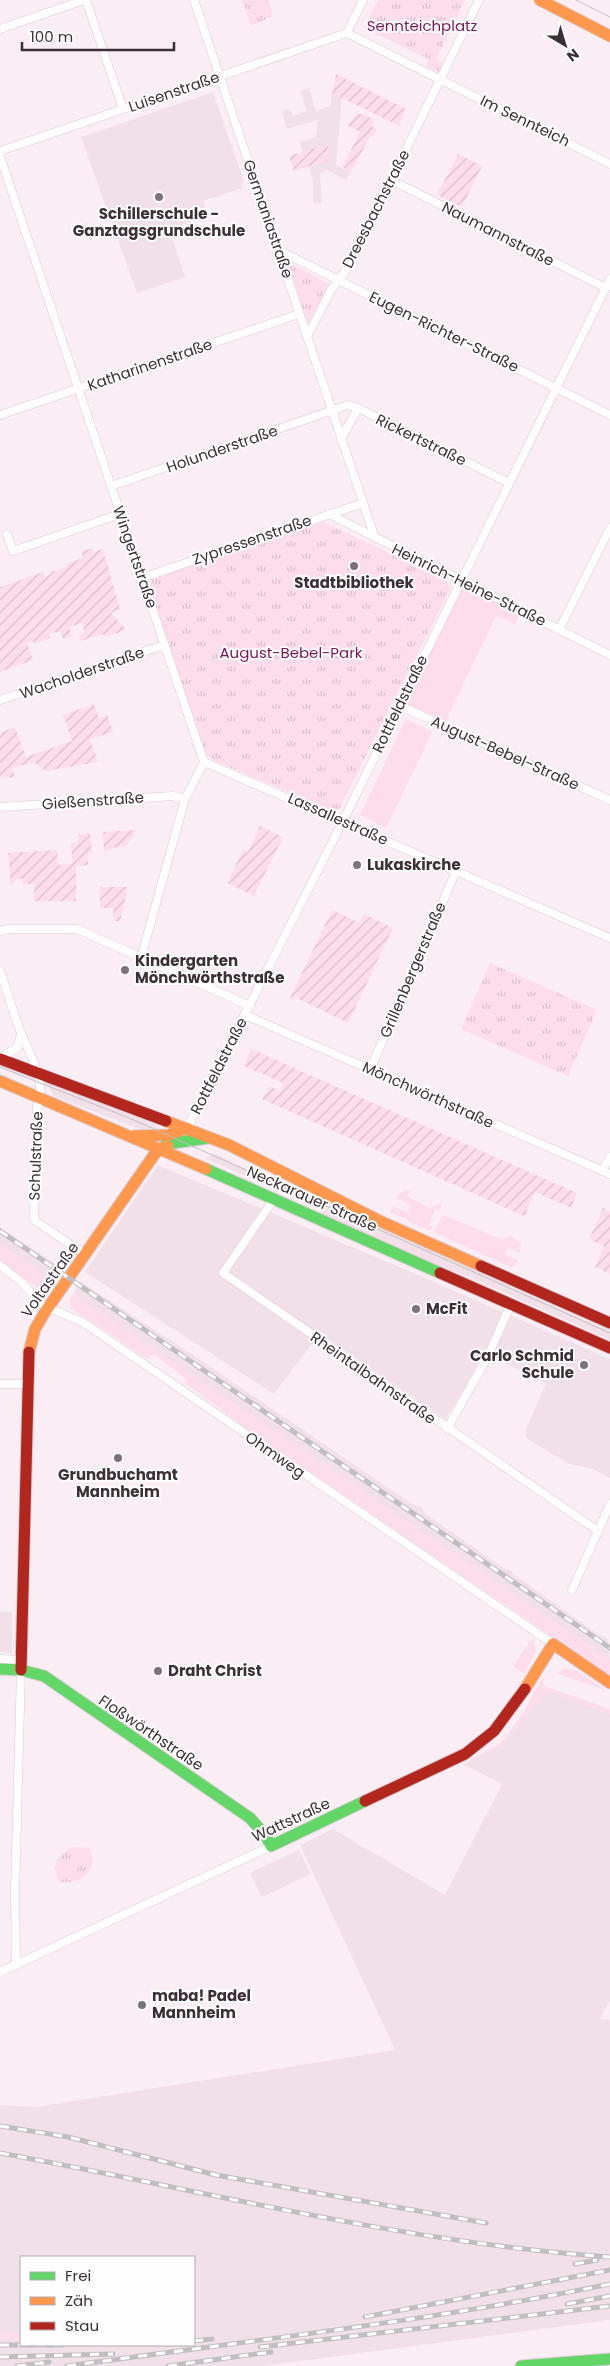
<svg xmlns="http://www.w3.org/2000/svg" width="610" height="2366" font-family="Poppins,sans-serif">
  <defs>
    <pattern id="park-tufts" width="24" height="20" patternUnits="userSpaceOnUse" patternTransform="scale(1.25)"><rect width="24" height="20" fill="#fddcec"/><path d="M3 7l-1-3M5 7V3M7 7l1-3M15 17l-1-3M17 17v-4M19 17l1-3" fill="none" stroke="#dabdcb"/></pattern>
    <pattern id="garden-furrows" width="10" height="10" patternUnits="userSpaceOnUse" patternTransform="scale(1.25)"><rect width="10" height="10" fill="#fddcec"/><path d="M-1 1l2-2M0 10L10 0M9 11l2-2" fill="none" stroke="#dabdcb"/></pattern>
  </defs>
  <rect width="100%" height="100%" fill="#faeef4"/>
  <g fill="#f2e0e9" fill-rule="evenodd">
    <path d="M309 88 316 111 331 106 332 93 342 98 336 165 351 172 346 180 327 170 320 173 322 203H313V183L309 167 327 161 328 144 303 153 299 142 316 137 318 120 287 129 282 111 290 109 293 116 307 111 300 91Z"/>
    <path d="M213 92 244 182 241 184 243 188 203 201 208 216 178 226V228L170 231 185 277 137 293 81 137Z"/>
    <path d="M46 1083 123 1110 156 1125 158 1132 150 1133 54 1096Z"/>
    <path d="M215 1154 255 1173 319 1200 309 1205 205 1158Z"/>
    <path d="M158 1165 416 1274 610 1359V1478L593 1469 569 1464 526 1438V1429L546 1383 483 1353 460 1396 445 1419 320 1333 274 1394 85 1272Z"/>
    <path d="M326 1204 610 1331V1340L315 1208Z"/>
    <path d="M0 1227 63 1269 55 1281 0 1245Z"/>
    <path d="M81 1282 190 1353 412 1504 421 1507 424 1513 505 1569H509L516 1576 595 1632 608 1639 610 1660 73 1294Z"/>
    <path d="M0 1611 12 1612V1653L0 1652Z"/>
    <path d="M549 1691 610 1714V2000L600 2019 610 2020V2320L264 2366H0V2105L36 2107 395 2050 300 1845 333 1829 445 1895 502 1784 463 1764 502 1746 536 1701ZM21 2257H194V2345H21Z"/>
    <path d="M299 1850 311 1874 262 1897 250 1873Z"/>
  </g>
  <g fill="#fddcec">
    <path d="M461 582 521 611 515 624 496 616 444 725 400 706Z"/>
    <path d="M406 719 432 732 386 828 360 815Z"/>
    <path d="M405 1190 410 1191 407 1196 430 1208 439 1204 442 1205 440 1210 435 1209 429 1225 432 1227 430 1231 390 1212 393 1206 408 1212 411 1205 396 1198 398 1194Z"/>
    <path d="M323 1211 485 1284V1285L321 1215Z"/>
    <path d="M443 1215 501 1239 511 1236 521 1243 520 1253 508 1248 504 1254 518 1260 513 1268 434 1232Z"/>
    <path d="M0 1245 55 1281 49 1289 41 1290 0 1261Z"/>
    <path d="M73 1294 610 1660V1676L254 1434 185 1383 186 1379 154 1354 148 1358 144 1357 71 1308 70 1300Z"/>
    <path d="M533 1637 536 1651 524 1674 513 1666Z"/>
    <path d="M564 1669 576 1670 607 1691 556 1673Z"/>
    <path d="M545 1677 542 1685 610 1709V1714L549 1691 536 1701 502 1746 463 1764 500 1744 524 1712 541 1680Z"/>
    <path d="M0 2332 21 2333V2340H0Z"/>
  </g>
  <g fill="url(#park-tufts)">
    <path d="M242 0H268L273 16 251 26Z"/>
    <path d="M378 0H465L436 59 443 63 438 72 426 66 429 59 364 28Z"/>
    <path d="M294 265 329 284 308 324 289 267Z"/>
    <path d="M323 522 446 580 451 588 337 813 213 760 205 754 149 587 153 578Z"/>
    <path d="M490 963 597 1010 568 1076 461 1029Z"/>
    <path d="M74 1847 89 1848C101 1869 80 1885 60 1882 49 1866 58 1854 74 1847Z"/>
  </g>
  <g fill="url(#garden-furrows)">
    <path d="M336 74 406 109 399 126 332 93Z"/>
    <path d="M357 114H364L374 120 371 126 377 129 374 136 371 135 351 172 342 167 360 132 347 125Z"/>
    <path d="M328 144 327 161 294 171 289 156Z"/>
    <path d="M458 154 482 166 462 207 437 195Z"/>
    <path d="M92 548 94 552 103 549 120 609 111 613 126 630 105 637 103 634 81 641 79 635 85 632 82 623 69 627 72 637 63 639 60 631 49 634 50 638 34 644 33 641 27 643 33 660 0 672V587L43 572 45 577 51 574V572L67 567 66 564 83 558 81 552Z"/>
    <path d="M94 704 99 718 107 715 113 732 90 739 98 762 46 771 34 762 12 768 15 777 0 778V733L15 727 26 757 72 741 63 715Z"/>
    <path d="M260 826 283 837 254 896 227 883 243 850 248 852Z"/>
    <path d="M137 830 125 847H116L104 852 103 832Z"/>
    <path d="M90 833 92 853H88V865L76 866V901H34V884H22V879H16L11 886 8 853 57 850 58 865 72 864 71 843H78V834Z"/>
    <path d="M100 887H128L120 922 113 920V908H100Z"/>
    <path d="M332 910 360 923 364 914 393 928 348 1023 295 997 293 1000 290 998Z"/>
    <path d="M251 1049 577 1193 571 1208 535 1192 527 1210 526 1217 262 1099 269 1086 280 1091 283 1083 244 1066Z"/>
    <path d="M603 1208 610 1211V1274L595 1267 604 1246 589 1239Z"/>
  </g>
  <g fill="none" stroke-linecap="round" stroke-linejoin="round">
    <g stroke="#d8ccd2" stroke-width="9">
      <g id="street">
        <path d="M86 0 123 109"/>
        <path d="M194 0 375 538"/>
        <path d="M0 29 84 0"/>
        <path d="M347 33 610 164"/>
        <path d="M347 33 363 0"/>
        <path d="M0 151 347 33"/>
        <path d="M0 156 204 762 185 799 141 958"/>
        <path d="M391 180 606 288"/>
        <path d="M278 250 610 415"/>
        <path d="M307 337 331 290 349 266 479 0"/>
        <path d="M0 415 299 314"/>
        <path d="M341 439 358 408"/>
        <path d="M111 486 348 405 358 408 509 483"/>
        <path d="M329 514 610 655"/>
        <path d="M7 534 13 551 120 514"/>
        <path d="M142 578 363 503"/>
        <path d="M559 630 610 528"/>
        <path d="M0 700 164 645"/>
        <path d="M400 706 610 800"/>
        <path d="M204 762 610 938"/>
        <path d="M0 807 173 796 185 799"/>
        <path d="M0 931 8 929H77L250 1006"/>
        <path d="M0 970C7 991 13 1012 21 1033 30 1055 48 1083 37 1107L34 1220 86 1255"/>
        <path d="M245 1015 610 1174"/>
        <path d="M0 1058 18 1047 21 1033"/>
        <path d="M370 1070 456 871"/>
        <path d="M187 1128 343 821 610 279"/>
        <path d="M602 1171 610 1157"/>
        <path d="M274 1199 223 1273 598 1531"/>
        <path d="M0 1265 21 1282 42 1305 84 1323 553 1644"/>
        <path d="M0 1384H29"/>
        <path d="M447 1429 488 1356 511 1304"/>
        <path d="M572 1590 610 1504"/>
        <path d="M0 1659 22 1660"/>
        <path d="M16 1965 15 1893 21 1670"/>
        <path d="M0 1972 271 1846"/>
      </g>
    </g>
    <g stroke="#d8ccd2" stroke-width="13">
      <g id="fast">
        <path d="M166 1144 208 1138"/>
        <path d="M206 1169 440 1273"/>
        <path d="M0 1669 21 1670 44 1676 250 1818 266 1836 271 1846 365 1801"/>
        <path d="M521 2366 610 2359"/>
      </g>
    </g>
    <g stroke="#d8ccd2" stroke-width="13">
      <g id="slow">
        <path d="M540 0 610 36"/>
        <path d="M0 1081 206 1169"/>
        <path d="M166 1121 229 1145 382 1222 481 1266"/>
        <path d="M134 1136 169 1135 187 1128"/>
        <path d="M29 1352 35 1329 45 1312 154 1155 160 1149 168 1146"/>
        <path d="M525 1689 553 1644 610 1683"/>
      </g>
    </g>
    <g stroke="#d8ccd2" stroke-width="13">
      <g id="jam">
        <path d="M0 1059 166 1121"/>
        <path d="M481 1266 610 1323"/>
        <path d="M440 1273 610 1348"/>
        <path d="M21 1670 29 1352"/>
        <path d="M365 1801 465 1754 494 1731 525 1689"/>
      </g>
    </g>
    <use href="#street" stroke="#fefcfd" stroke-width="8"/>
    <use href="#fast" stroke="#63d668" stroke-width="11"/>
    <use href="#slow" stroke="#ff974d" stroke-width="11"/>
    <use href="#jam" stroke="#b3261e" stroke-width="11"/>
    <g stroke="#c1bec0" stroke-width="1">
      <path d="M576 0 610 17"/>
      <path d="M0 1067 134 1120 610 1333"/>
    </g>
    <g stroke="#c1bec0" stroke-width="5">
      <g id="rail">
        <path d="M0 1231 610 1648"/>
        <path d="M0 2126 68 2137 216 2175 486 2223"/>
        <path d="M0 2153C202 2190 404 2243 610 2257"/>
        <path d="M575 2264 597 2260"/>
        <path d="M567 2304 610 2296"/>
        <path d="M365 2317 610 2270"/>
        <path d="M194 2341 212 2339"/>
        <path d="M0 2345H62"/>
        <path d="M260 2347 610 2306"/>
        <path d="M0 2357 113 2354"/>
        <path d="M17 2366 49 2362"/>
        <path d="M67 2366C248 2341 431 2321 610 2284"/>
        <path d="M168 2366 271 2352"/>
      </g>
    </g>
    <use href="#rail" stroke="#fefefe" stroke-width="3" stroke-dasharray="9" stroke-linecap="butt"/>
  </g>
  <g fill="#7e7278" stroke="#fefefe" stroke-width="2">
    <circle cx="159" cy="197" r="5"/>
    <circle cx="354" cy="566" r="5"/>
    <circle cx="357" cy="865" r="5"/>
    <circle cx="125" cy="970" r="5"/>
    <circle cx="416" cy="1309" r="5"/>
    <circle cx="584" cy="1365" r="5"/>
    <circle cx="118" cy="1458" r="5"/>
    <circle cx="158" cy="1671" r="5"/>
    <circle cx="142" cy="2005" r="5"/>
  </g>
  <g text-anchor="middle" stroke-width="4" stroke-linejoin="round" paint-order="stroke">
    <g font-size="15" fill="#7f1558" stroke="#fefefe">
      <text x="422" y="31">Sennteichplatz</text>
      <text x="291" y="658">August-Bebel-Park</text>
    </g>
    <g font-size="15" fill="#3c3036" stroke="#fefefe">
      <text transform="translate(174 92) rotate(-19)" y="5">Luisenstraße</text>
      <text transform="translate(525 121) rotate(26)" y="5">Im Sennteich</text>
      <text transform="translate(376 209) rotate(-63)" y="5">Dreesbachstraße</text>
      <text transform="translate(268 219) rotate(71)" y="5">Germaniastraße</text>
      <text transform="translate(498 234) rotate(27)" y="5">Naumannstraße</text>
      <text transform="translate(444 332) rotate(26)" y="5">Eugen-Richter-Straße</text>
      <text transform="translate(150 365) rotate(-19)" y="5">Katharinenstraße</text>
      <text transform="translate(421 440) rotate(26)" y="5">Rickertstraße</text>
      <text transform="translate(222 449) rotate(-19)" y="5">Holunderstraße</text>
      <text transform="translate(252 540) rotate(-19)" y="5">Zypressenstraße</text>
      <text transform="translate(135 557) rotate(71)" y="5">Wingertstraße</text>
      <text transform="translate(469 585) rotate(26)" y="5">Heinrich-Heine-Straße</text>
      <text transform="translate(82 673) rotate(-19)" y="5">Wacholderstraße</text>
      <text transform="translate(400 704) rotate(-64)" y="5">Rottfeldstraße</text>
      <text transform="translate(505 753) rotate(24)" y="5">August-Bebel-Straße</text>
      <text transform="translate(93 801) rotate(-4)" y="5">Gießenstraße</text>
      <text transform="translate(338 819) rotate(24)" y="5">Lassallestraße</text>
      <text transform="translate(413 970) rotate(-67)" y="5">Grillenbergerstraße</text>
      <text transform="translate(219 1066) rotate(-63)" y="5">Rottfeldstraße</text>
      <text transform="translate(428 1095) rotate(24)" y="5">Mönchwörthstraße</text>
      <text transform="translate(36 1156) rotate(-88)" y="5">Schulstraße</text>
      <text transform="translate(312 1199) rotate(24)" y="5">Neckarauer Straße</text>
      <text transform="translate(50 1280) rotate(-55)" y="5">Voltastraße</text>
      <text transform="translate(373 1378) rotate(35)" y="5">Rheintalbahnstraße</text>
      <text transform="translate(275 1455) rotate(35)" y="5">Ohmweg</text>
      <text transform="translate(151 1733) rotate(34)" y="5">Floßwörthstraße</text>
      <text transform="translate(291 1820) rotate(-25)" y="5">Wattstraße</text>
    </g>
    <g font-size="15" font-weight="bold" fill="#3c3036" stroke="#fefefe" text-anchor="start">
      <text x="159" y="219" text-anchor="middle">Schillerschule -<tspan x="159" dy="17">Ganztagsgrundschule</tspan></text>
      <text x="354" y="588" text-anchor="middle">Stadtbibliothek</text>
      <text x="367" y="870">Lukaskirche</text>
      <text x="135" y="966">Kindergarten<tspan x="135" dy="17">Mönchwörthstraße</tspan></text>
      <text x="426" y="1314">McFit</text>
      <text x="574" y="1361" text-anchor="end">Carlo Schmid<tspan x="574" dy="17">Schule</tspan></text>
      <text x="118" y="1480" text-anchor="middle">Grundbuchamt<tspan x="118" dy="17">Mannheim</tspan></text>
      <text x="168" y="1676">Draht Christ</text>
      <text x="152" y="2001">maba! Padel<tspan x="152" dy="17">Mannheim</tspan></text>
    </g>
  </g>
  <rect x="20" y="2256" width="175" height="90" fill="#fefefe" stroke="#b0acae"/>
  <rect x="30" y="2272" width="25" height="8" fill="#63d668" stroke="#b0acae"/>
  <text x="65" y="2281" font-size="15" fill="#3c3036">Frei</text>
  <rect x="30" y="2297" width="25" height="8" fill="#ff974d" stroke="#b0acae"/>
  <text x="65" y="2306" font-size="15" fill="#3c3036">Zäh</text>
  <rect x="30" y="2322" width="25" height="8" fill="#b3261e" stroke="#b0acae"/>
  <text x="65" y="2331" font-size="15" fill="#3c3036">Stau</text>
  <g transform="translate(565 45) rotate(142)" stroke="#fefefe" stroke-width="4" paint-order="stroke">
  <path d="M0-4L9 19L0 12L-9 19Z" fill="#3c3036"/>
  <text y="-8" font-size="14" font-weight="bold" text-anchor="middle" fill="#3c3036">N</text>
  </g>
  <path d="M22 42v8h152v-8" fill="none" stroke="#3c3036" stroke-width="2.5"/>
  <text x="30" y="42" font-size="15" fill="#3c3036" stroke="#fefefe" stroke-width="4" paint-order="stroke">100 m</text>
</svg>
